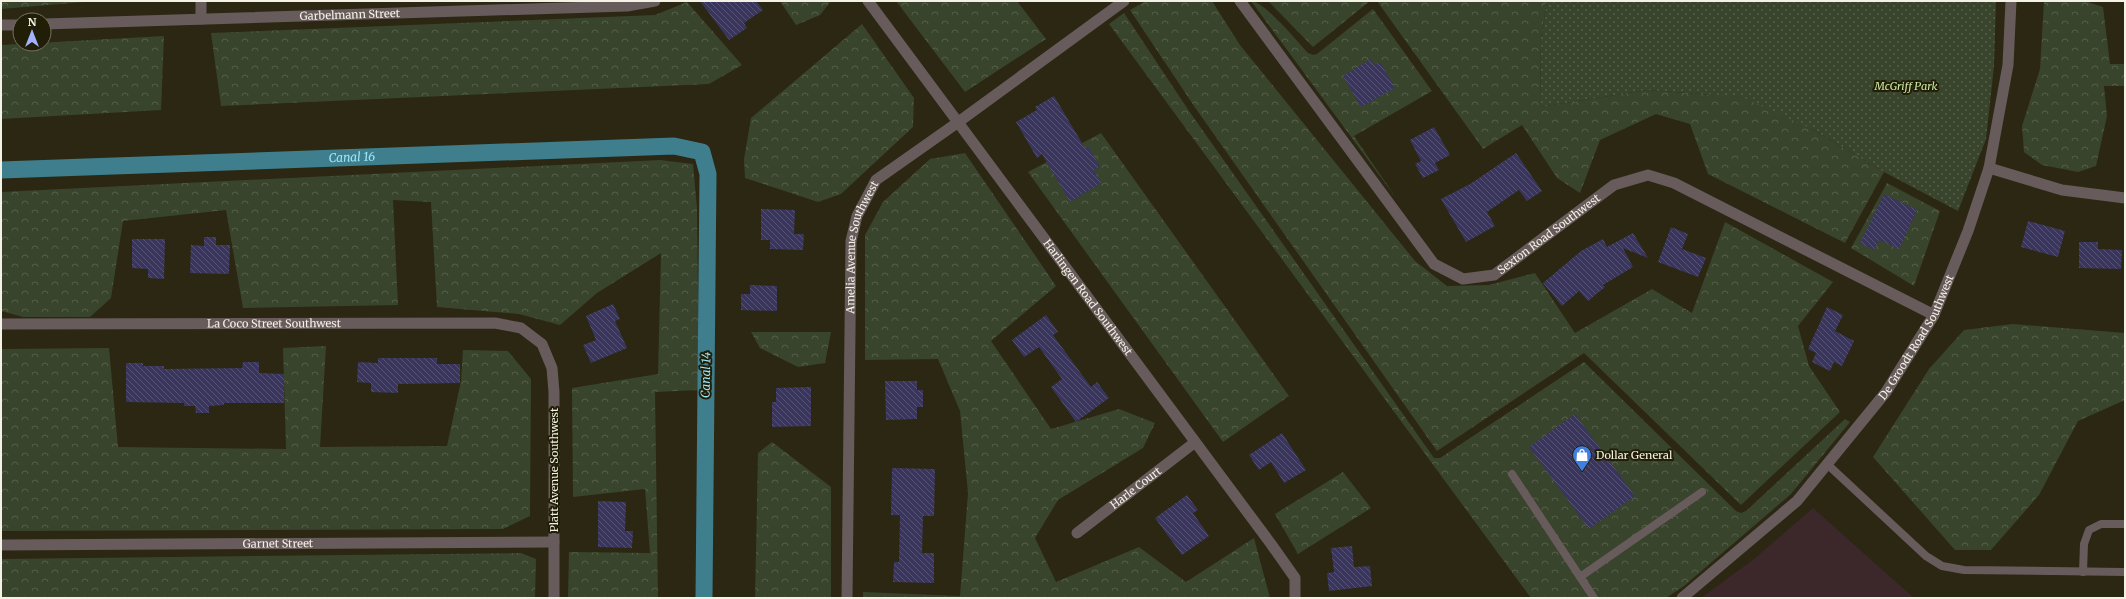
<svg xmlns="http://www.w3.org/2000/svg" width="2126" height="599" font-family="Merriweather,serif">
  <defs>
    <pattern id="forest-crowns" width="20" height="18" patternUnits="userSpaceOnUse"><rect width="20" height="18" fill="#39442c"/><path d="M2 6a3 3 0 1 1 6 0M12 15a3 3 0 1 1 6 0" fill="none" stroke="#565f4a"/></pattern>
    <pattern id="park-dots" width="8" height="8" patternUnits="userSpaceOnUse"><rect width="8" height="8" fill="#39442c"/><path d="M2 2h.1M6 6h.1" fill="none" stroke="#565f4a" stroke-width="1.8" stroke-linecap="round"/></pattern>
    <pattern id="building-back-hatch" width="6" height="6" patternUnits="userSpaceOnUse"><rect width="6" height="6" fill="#39355d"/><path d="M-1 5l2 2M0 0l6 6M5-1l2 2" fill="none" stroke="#565374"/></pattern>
  </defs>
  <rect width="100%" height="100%" fill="#2b2712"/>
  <path fill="#3c282b" d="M1813 508 1914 598H1701L1754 559Z"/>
  <g fill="url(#forest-crowns)">
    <path d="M1 1H96L1 9Z"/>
    <path d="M780 1H831L820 15 796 25Z"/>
    <path d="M896 1H1017L1046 39 965 92Z"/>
    <path d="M1146 1H1212L1240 45 1415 261 1447 286 1489 285 1535 273 1575 333 1652 289 1692 313 1725 222 1833 282 1798 326 1809 366 1840 412 1741 505 1584 353 1437 451 1194 106 1130 10Z"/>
    <path d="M1251 1C1264 1 1298 42 1308 53L1313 55 1317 54 1373 9 1432 91 1354 136 1396 198Z"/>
    <path d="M1268 1H1370L1313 47Z"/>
    <path d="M1377 1H1547L1541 38 1540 107 1647 90 1714 95 1746 44 1812 129 1884 172 1845 243 1708 174 1690 124 1656 114 1600 140 1580 193 1557 178 1522 125 1483 149Z"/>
    <path d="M2044 1H2085L2103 7 2110 64H2124L2125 55V86H2104L2107 116 2096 166 2078 172 2042 165 2024 152 2022 126 2040 69Z"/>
    <path d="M687 2 742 65 709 84 221 106 211 33 655 15Z"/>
    <path d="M1124 13 1189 111 1434 458H1440L1584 362 1736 511 1741 513 1746 511 1845 419 1850 422 1791 494 1684 586 1666 598H1531L1109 24Z"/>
    <path d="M862 24 914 98 913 127 841 194 818 202 745 178 744 159 751 118Z"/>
    <path d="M164 36 161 110 1 119V45Z"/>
    <path d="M1101 133 1289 396 1223 442 1028 172Z"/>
    <path d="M965 153 1056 286 991 341 1051 429 1119 409 1155 423 1143 448 1058 500 1035 538 1056 582 1139 547 1186 582 1254 538 1270 598H863V592L960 596 968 493 960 411 938 359 865 360V235L883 202 930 159Z"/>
    <path d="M660 160 693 164 697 208 699 390 655 392 658 598H568L569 552 650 553 645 489 573 497 572 388 658 374 661 253 597 293 560 325 519 314 437 307 431 202 393 200 398 305 243 308 226 210 123 221 111 298 90 317H23L1 311V192Z"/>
    <path d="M1887 183 1940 211 1914 286 1851 248Z"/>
    <path d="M2013 324 2125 333V400L2078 421 2039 495 1991 550H1955L1873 457 1929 369 1964 330Z"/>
    <path d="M751 332H831L825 363 798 367 760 348Z"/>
    <path d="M326 346 320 447 447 446 461 381 463 350 508 351 531 379 530 516 503 529 1 531V349L109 348 118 447 286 449 283 348Z"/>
    <path d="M772 442 831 487V598H755L758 453Z"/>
    <path d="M1343 472 1371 508 1298 554 1275 514Z"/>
    <path d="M521 553 536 559 535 598H1V559Z"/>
  </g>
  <path fill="url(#park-dots)" d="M1547 1H1996L1994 66 1986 139 1958 211 1884 172 1812 129 1742 97 1647 90 1540 107 1541 38Z"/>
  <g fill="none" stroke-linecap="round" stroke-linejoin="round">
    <path stroke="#3f7e8d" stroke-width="17" id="s1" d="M1 170 674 146 702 152 708 174 704 598"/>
  </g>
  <g fill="url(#building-back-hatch)">
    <path d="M700 1H756L763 10 744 23 747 28 729 40Z"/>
    <path d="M1371 59 1374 65 1380 62 1395 88 1361 107 1343 76Z"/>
    <path d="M1054 96 1085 148 1088 146 1100 167 1094 170 1101 183 1070 202 1042 154 1037 158 1016 122 1037 110 1035 107Z"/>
    <path d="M1434 127 1450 155 1435 163 1439 170 1423 178 1415 164 1421 161 1410 140Z"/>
    <path d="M1516 153 1542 191 1527 201 1519 190 1487 212 1495 226 1466 242 1441 199 1470 184Z"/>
    <path d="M1884 194 1917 210 1899 249 1879 240 1874 250 1860 243Z"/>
    <path d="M761 209 795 210 794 234H804L803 250 770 249V240H761Z"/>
    <path d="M2028 221 2065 231 2058 257 2021 247Z"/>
    <path d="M1671 227 1688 234 1682 249 1706 258 1698 277 1658 262Z"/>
    <path d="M1633 233 1648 258 1623 248 1633 267 1603 285 1605 287 1588 301 1579 291 1562 306 1543 283 1581 251 1603 239 1607 247Z"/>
    <path d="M204 237H216V245H230L229 274 190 273 191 245 204 246Z"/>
    <path d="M132 239H165L164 279 148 278V269L132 268Z"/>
    <path d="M2079 242H2098V249L2122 250 2121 269 2079 268Z"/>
    <path d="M750 285 777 286V311L741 310V294H750Z"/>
    <path d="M613 304 620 319 615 321 627 348 591 363 583 345 596 340 586 316Z"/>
    <path d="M1827 307 1843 315 1835 331 1854 341 1842 366 1834 362 1830 371 1812 362 1816 353 1808 349Z"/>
    <path d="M1046 315 1058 332 1053 335 1077 368 1091 387 1097 382 1109 398 1076 422 1051 387 1062 379 1039 347 1024 357 1012 340Z"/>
    <path d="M378 358H437V364H460V383L398 384V393L371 392V383L357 382 358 362 378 363Z"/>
    <path d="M243 362H259V373L284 374V403H224V405L209 406V413H196L195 406H184V403L126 402V363H143V366H164V369L242 368Z"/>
    <path d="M885 381H917V390H923V407H917V419L886 420Z"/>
    <path d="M811 387V426L772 427V402H776V388Z"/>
    <path d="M1575 414 1635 496 1589 529 1529 447Z"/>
    <path d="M1282 433 1306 470 1284 483 1271 462 1259 470 1249 455Z"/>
    <path d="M892 468 935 469 934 516H923L922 553H934V583L893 582 894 562H899L900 515H891Z"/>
    <path d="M1187 495 1198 510 1193 513 1209 536 1182 555 1155 518Z"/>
    <path d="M598 501 626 502 625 531H633L632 548 598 547Z"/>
    <path d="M1352 546 1354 567 1370 566 1372 586 1329 591 1327 573 1334 572 1331 548Z"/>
  </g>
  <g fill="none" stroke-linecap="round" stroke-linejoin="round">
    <g stroke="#685b5c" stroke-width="8">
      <path d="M1827 464 1926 556 1942 566 1964 570 2125 572"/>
      <path d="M1512 474 1594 598"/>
      <path d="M2083 572 2084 544 2089 530 2101 524H2125"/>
      <path d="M1580 577 1702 492"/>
    </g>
    <g stroke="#685b5c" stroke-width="11">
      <path d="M201 1V19"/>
      <path id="s2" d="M868 1 1271 544 1295 578V598"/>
      <path id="s3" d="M1240 1 1434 264 1463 279 1494 275 1614 185 1648 175 1674 183 1934 315"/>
      <path id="s4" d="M44 24 627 6 655 1"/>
      <path d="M1 25H20"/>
      <path d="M1989 168 2062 190 2125 198"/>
      <path id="s5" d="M1 324 495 323 521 328 542 344 552 368 554 392V598"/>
      <path id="s6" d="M1077 533 1194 443"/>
      <path id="s7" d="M1 545 554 542"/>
      <path id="s8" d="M847 598 851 241 857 216 876 180 957 123 1124 1"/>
    </g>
    <path stroke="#685b5c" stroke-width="11" id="s9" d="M1682 598 1797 501 1886 392 1934 315 1968 231 1989 168 2008 65 2011 1"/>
  </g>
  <defs>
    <g id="shop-pin" transform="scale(1)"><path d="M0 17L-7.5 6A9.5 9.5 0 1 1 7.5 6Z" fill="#3f7fe0" stroke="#211e08"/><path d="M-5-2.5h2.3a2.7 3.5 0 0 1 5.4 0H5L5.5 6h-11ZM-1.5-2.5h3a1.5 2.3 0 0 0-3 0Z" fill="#fff"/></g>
  </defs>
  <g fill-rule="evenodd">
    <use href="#shop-pin" x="1582" y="455"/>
  </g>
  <g text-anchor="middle" stroke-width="4" stroke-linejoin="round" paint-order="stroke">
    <g font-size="11" fill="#f4f2e4" stroke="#211e08">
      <text dy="4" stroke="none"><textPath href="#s4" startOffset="306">Garbelmann Street</textPath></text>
      <text dy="4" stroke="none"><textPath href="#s3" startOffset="459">Sexton Road Southwest</textPath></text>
      <text dy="4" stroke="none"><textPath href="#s8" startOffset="353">Amelia Avenue Southwest</textPath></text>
      <text dy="4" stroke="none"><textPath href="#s2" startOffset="369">Harlingen Road Southwest</textPath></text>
      <text dy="4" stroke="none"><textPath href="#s5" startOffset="273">La Coco Street Southwest</textPath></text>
      <text dy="4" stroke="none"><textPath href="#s9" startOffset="354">De Groodt Road Southwest</textPath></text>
      <text transform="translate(554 470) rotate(-90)" y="4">Platt Avenue Southwest</text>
      <text dy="4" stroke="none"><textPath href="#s6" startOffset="74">Harle Court</textPath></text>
      <text dy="4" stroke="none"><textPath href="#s7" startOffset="277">Garnet Street</textPath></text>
    </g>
    <g font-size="11" font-style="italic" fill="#cae9a2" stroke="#211e08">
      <text x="1906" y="90">McGriff Park</text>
    </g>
    <g font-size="11" fill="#f4f2e4" stroke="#211e08" text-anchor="start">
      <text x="1596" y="459">Dollar General</text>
    </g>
    <g font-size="12" font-style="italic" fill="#9be6fa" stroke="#211e08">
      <text dy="4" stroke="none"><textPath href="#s1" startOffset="351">Canal 16</textPath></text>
      <text transform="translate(706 375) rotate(-89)" y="4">Canal 14</text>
    </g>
  </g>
  <rect width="2126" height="599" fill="none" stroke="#f4f2e4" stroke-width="4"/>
  <g transform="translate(32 32)"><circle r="19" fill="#211e08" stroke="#757360"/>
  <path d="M0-3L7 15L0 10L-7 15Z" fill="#a2b2fd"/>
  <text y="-6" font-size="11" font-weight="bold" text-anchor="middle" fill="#f4f2e4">N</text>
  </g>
</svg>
